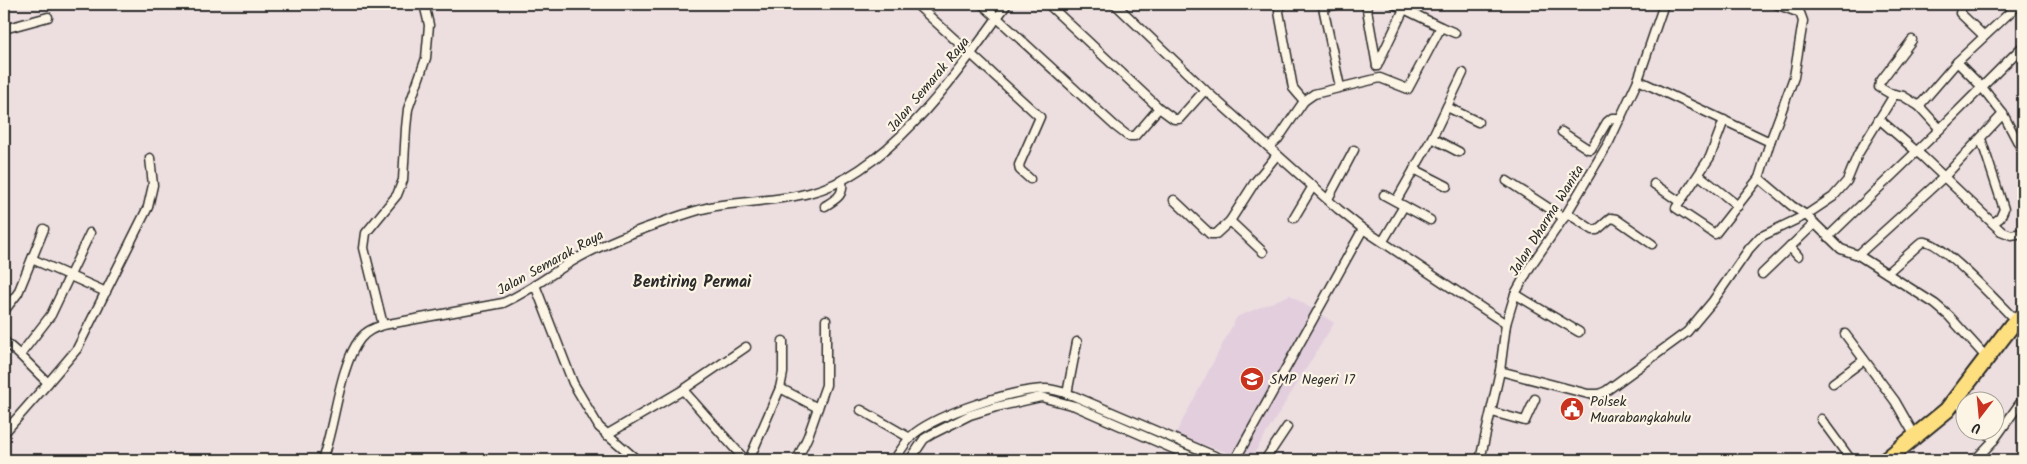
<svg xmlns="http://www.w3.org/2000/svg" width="2027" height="464" font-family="Kalam,sans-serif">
  <rect width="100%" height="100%" fill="#eddee0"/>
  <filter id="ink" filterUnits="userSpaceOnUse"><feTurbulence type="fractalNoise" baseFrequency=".02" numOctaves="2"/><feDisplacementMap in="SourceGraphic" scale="10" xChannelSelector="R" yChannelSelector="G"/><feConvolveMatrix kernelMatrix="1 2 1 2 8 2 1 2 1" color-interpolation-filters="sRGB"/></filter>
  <g filter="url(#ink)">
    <path fill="#e2cedd" d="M1290 295 1334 323 1250 460 1175 435 1237 317Z"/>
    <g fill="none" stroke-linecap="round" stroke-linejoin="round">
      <g stroke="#2b2b2b" stroke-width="11">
        <g id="street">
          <path d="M916 4 1040 117 1019 165 1020 170 1030 179"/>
          <path d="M982 4 1115 126 1128 136H1135L1159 108"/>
          <path d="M1048 4 1159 108 1174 119H1179L1205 90"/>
          <path d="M1115 4 1205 90 1338 209 1363 229 1506 324"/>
          <path d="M1279 4V12L1293 88 1304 101"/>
          <path d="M1340 4 1323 7 1340 87"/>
          <path d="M1366 4 1377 66"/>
          <path d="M1394 4 1404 9 1406 4"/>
          <path d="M1966 4 1962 7 1960 13 1984 36"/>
          <path d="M1441 27 1455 33"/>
          <path d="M4 29 48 17"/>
          <path d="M1912 40 1880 82 1879 87 1889 93 1903 96 1919 106 1940 129"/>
          <path d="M1957 62 1981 86 2003 114 2023 152"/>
          <path d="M1638 80 1770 142 1759 178 1792 206 1806 215 1841 249 1858 255 1935 304 1949 316 1987 358"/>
          <path d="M1919 106 1957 62 2019 4"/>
          <path d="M1447 107 1478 122"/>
          <path d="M1879 119 1923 157 2001 231 2011 235 2023 233"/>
          <path d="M1724 120 1710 157 1676 208 1715 234 1759 178"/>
          <path d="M1562 132 1588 149H1591L1607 122 1612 118H1621"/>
          <path d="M1432 138 1459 152"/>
          <path d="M1981 139 2004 209 2000 218 1993 223"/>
          <path d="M1770 142 1794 77 1803 21 1800 13 1776 4"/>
          <path d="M1269 147 1278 139 1304 101 1314 94 1380 78 1408 89 1441 27 1404 9 1377 66"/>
          <path d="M1414 169 1447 186"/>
          <path d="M1699 175 1738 206"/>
          <path d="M1507 181 1564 218"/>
          <path d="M1654 184 1680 202"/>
          <path d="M1384 195 1430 220"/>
          <path d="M1328 199 1354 150"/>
          <path d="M1174 200 1210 234H1216L1230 221 1255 182 1277 155"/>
          <path d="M1396 201 1432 138 1463 73"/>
          <path d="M825 206C838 198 844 195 842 180"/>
          <path d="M1567 213 1593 230H1597L1611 218 1616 219 1652 244"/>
          <path d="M1294 218 1313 186"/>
          <path d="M1230 221 1263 252"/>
          <path d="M1828 237 1940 129 2023 46"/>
          <path d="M1383 241 1404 206"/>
          <path d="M1858 255 1944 177 2003 114"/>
          <path d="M1798 256 1790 247 1814 224"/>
          <path d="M32 259 106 292"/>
          <path d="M1887 273 1922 242C1937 236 2003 308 2016 321"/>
          <path d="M1762 274 1790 247"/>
          <path d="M535 285 573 383 599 427 637 460"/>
          <path d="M1515 294 1579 332"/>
          <path d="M4 311 18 293 44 229"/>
          <path d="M383 325 364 248 366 233 397 195 403 180 406 128 408 109 426 58 429 25 424 4"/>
          <path d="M1845 334 1895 401 1915 436"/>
          <path d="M4 341 20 355"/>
          <path d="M1500 371 1588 394H1599L1606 391 1687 332 1713 301 1749 249 1760 237 1806 215 1833 197 1847 181 1858 154 1894 95"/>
          <path d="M48 383 77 349 148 207 153 185 150 158"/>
          <path d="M1833 383 1864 360"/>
          <path d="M780 388 818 408"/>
          <path d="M683 390 745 460"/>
          <path d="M1067 394 1077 342"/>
          <path d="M1956 400 1964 409"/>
          <path d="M861 410 910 438"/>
          <path d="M1492 412 1525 421 1535 399"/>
          <path d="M1821 419 1851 460"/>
          <path d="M4 433 48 383 20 355 51 315 90 233"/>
          <path d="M606 435 683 390 746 347"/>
          <path d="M1994 440 2023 399"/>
          <path d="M322 460C335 426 339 366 360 339 366 331 374 328 383 325L503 303C528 292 548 276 571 262 598 246 628 234 657 224 676 217 695 210 715 206 746 201 778 201 809 193 890 173 960 69 1007 4"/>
          <path d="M749 460 780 388 783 373V341"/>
          <path d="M797 460 808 436 826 385V320"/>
          <path d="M894 460C901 451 906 440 915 433 941 413 1012 390 1045 389 1055 389 1065 393 1074 396L1224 460"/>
          <path d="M910 460 924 439 932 434 970 415 996 407 1041 397 1075 406 1199 460"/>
          <path d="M1235 460 1363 229"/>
          <path d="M1265 460 1287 427"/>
          <path d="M1480 460 1500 371 1506 324 1515 294 1530 267 1567 213 1609 142 1638 80 1664 4"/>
          <path d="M1975 460 1994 440 1985 432"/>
        </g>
      </g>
      <g stroke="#2b2b2b" stroke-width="19">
        <path id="highway" d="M1886 460 1947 410 2012 325 2023 316"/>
      </g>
      <use href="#street" stroke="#fcf5e5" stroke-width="8"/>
      <use href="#highway" stroke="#fddf80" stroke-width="15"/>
    </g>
  </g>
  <defs>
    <g id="school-disc" transform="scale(1.25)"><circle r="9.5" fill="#c8321e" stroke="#fcf5e5"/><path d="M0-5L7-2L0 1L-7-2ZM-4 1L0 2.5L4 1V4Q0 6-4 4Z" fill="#fff"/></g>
    <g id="civic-disc" transform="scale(1.25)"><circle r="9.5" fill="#c8321e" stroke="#fcf5e5"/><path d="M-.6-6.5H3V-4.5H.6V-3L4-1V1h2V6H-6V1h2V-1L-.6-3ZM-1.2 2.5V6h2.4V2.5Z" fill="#fff"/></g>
  </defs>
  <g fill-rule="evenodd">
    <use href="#school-disc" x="1252" y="379"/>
    <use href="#civic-disc" x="1572" y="409"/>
  </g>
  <g text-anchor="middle" stroke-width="4.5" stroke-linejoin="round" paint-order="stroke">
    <g font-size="14" fill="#2b2b2b" stroke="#fcf5e5">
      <text transform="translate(928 84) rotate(-50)" y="5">Jalan Semarak Raya</text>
      <text transform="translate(1546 220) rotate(-58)" y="5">Jalan Dharma Wanita</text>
      <text transform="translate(550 262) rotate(-29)" y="5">Jalan Semarak Raya</text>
    </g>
    <g font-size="14" fill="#2b2b2b" stroke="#fcf5e5" text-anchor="start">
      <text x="1270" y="384">SMP Negeri 17</text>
      <text x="1590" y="406">Polsek<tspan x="1590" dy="16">Muarabangkahulu</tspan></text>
    </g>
    <g font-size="16" font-weight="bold" fill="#2b2b2b" stroke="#fcf5e5">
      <text x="692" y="287">Bentiring Permai</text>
    </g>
  </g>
  <rect width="2027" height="464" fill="none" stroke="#fcf5e5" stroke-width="20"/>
  <rect x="10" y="10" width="2007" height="444" fill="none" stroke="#2b2b2b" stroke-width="2" filter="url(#ink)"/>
  <g transform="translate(1980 416) rotate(196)"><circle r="24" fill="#fcf5e5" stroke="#a8a49b"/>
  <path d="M0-4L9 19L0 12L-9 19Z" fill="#c8321e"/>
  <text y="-8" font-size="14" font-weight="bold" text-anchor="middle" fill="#2b2b2b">U</text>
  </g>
</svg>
